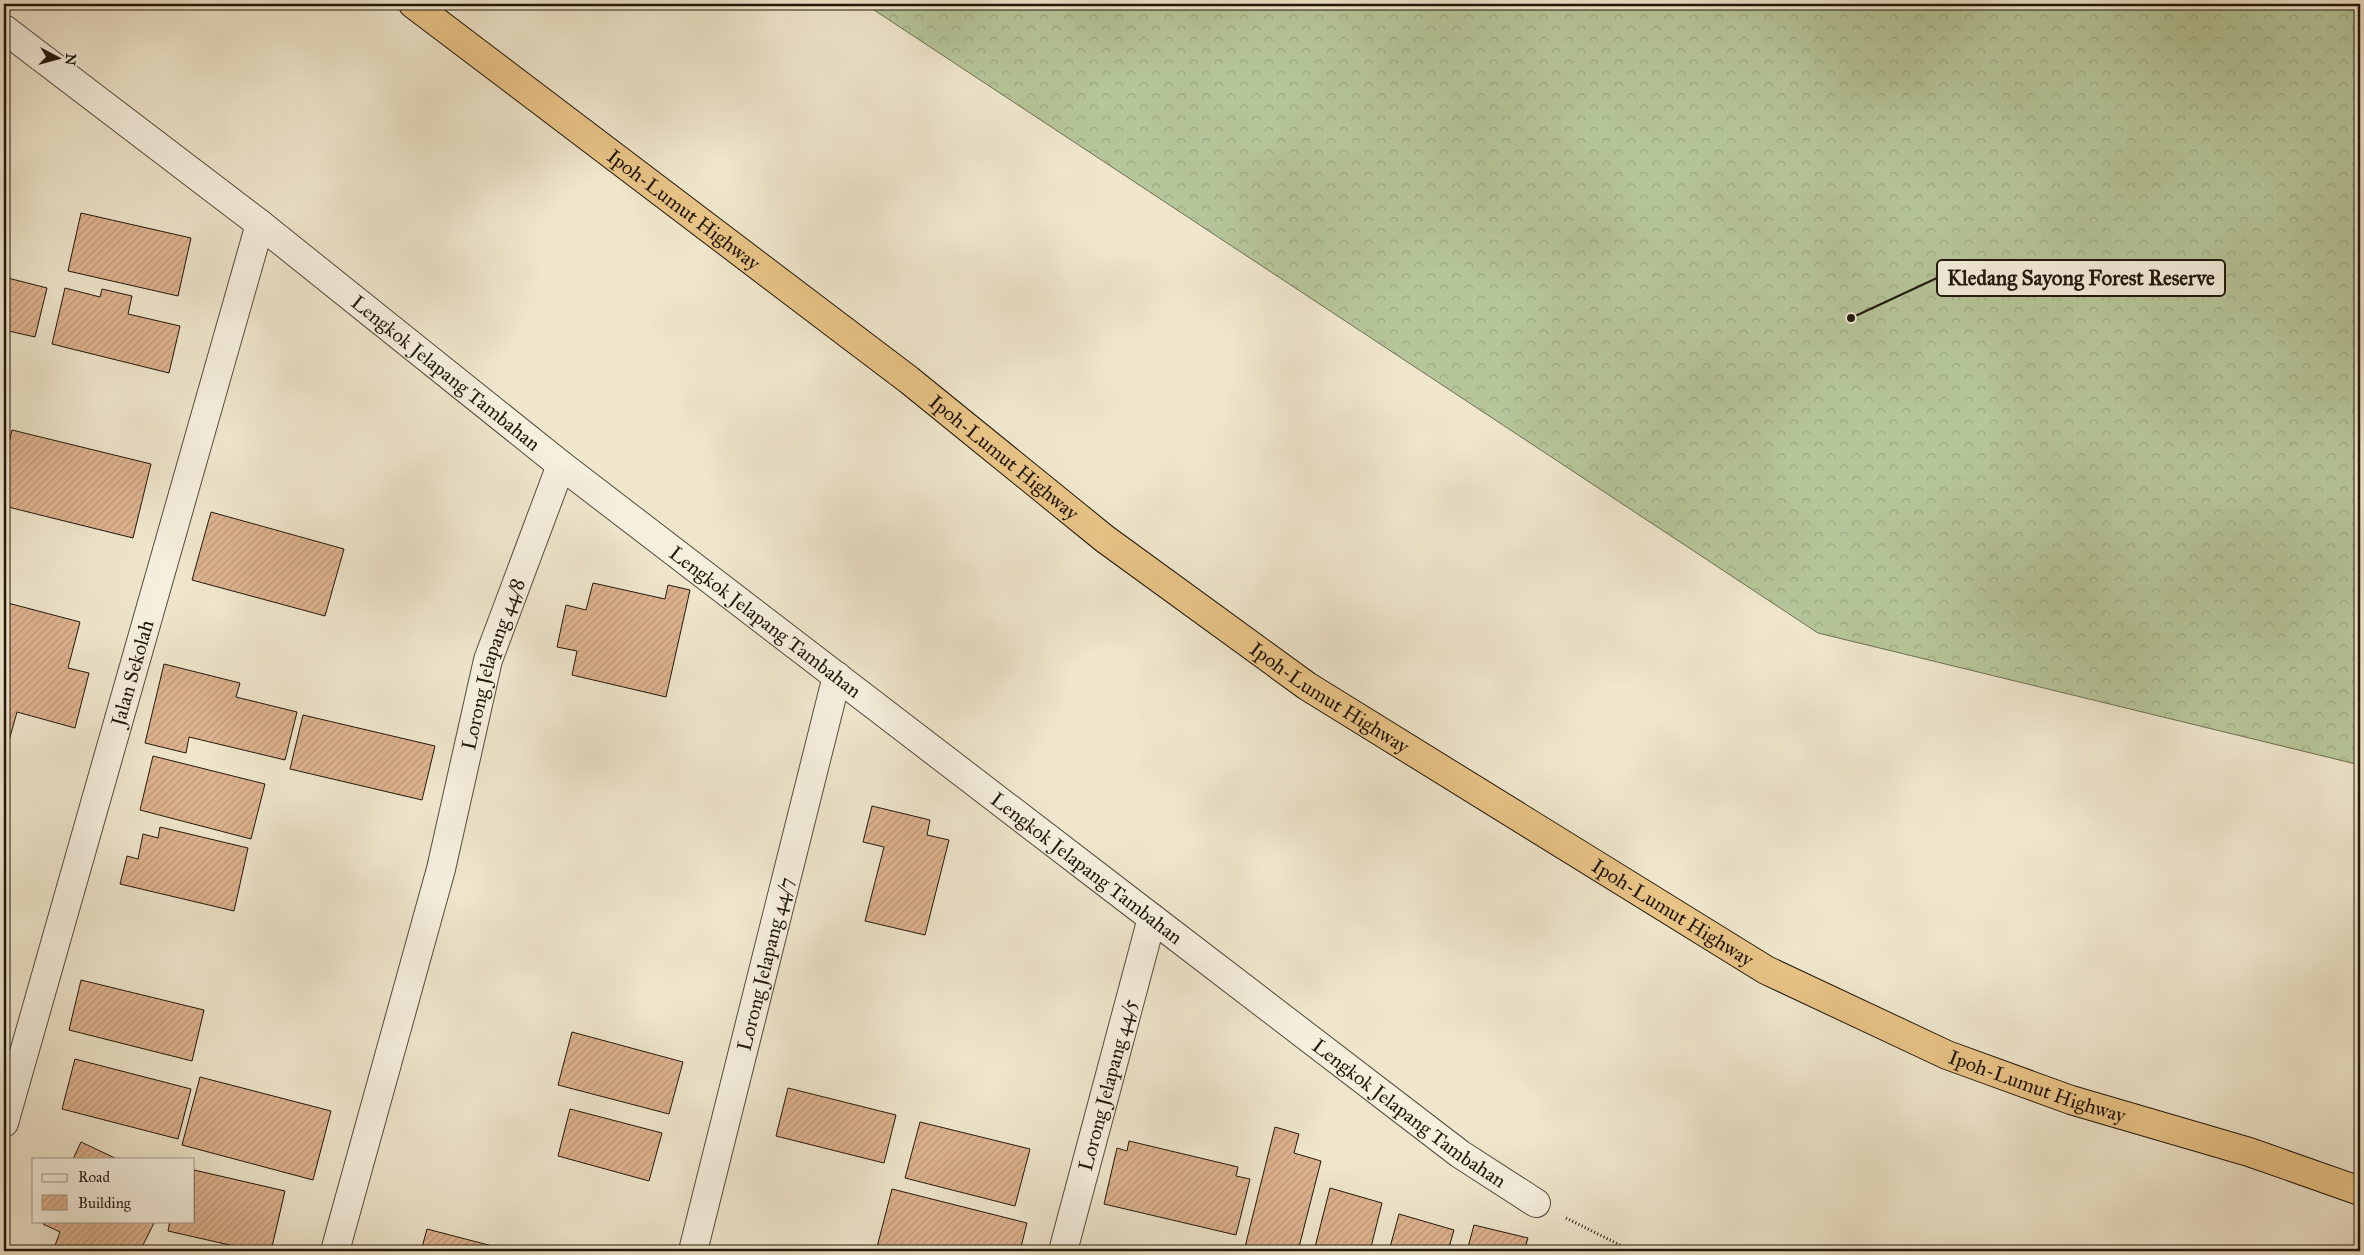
<svg xmlns="http://www.w3.org/2000/svg" width="2364" height="1255" font-family="'IM FELL Great Primer',serif">
  <defs>
    <pattern id="forest-crowns" width="20" height="18" patternUnits="userSpaceOnUse" patternTransform="scale(1.25)"><rect width="20" height="18" fill="#b6c69a"/><path d="M2 6a3 3 0 1 1 6 0M12 15a3 3 0 1 1 6 0" fill="none" stroke="#9ca983"/></pattern>
    <pattern id="building-hatch" width="6" height="6" patternUnits="userSpaceOnUse" patternTransform="scale(1.25)"><rect width="6" height="6" fill="#deb38f"/><path d="M-1 1l2-2M0 6l6-6M5 7l2-2" fill="none" stroke="#be997a"/></pattern>
  </defs>
  <rect width="100%" height="100%" fill="#efe6cc"/>
  <filter id="stains"><feTurbulence type="fractalNoise" baseFrequency=".004" numOctaves="4"/><feColorMatrix values="0 0 0 0 .2 0 0 0 0 .09 0 0 0 0 .02 0 0 0 .5 -.17"/></filter>
  <radialGradient id="worn" r=".72"><stop offset=".6" stop-color="#630" stop-opacity="0"/><stop offset="1" stop-color="#630" stop-opacity=".3"/></radialGradient>
  <path fill="url(#forest-crowns)" stroke="#6c6e52" d="M865 4H2360V765L1818 633Z"/>
  <g fill="url(#building-hatch)" stroke="#21170b">
    <path d="M81 213 191 238 178 296 68 271Z"/>
    <path d="M4 277 47 288 35 337 4 330Z"/>
    <path d="M65 288 100 297 102 289 132 296 128 314 180 326 169 373 52 344Z"/>
    <path d="M12 430 151 464 133 538 4 506V464Z"/>
    <path d="M211 512 344 549 325 616 192 580Z"/>
    <path d="M593 583 665 599 668 585 690 590 666 697 572 675 577 651 557 647 566 605 586 610Z"/>
    <path d="M4 602 80 622 68 668 89 673 75 728 17 712 6 751 4 750Z"/>
    <path d="M164 664 240 683 236 697 297 712 285 760 189 737 186 753 145 743Z"/>
    <path d="M303 715 435 746 422 800 290 769Z"/>
    <path d="M153 756 265 784 251 839 140 810Z"/>
    <path d="M872 806 930 820 927 835 949 840 925 935 865 921 884 847 863 842Z"/>
    <path d="M160 827 248 848 234 911 120 884 127 856 138 859 143 834 158 838Z"/>
    <path d="M81 980 204 1010 192 1061 69 1030Z"/>
    <path d="M572 1032 683 1062 669 1114 558 1085Z"/>
    <path d="M75 1059 191 1089 178 1139 62 1109Z"/>
    <path d="M200 1077 331 1111 313 1180 182 1145Z"/>
    <path d="M788 1088 896 1115 884 1163 776 1136Z"/>
    <path d="M570 1109 662 1133 649 1181 558 1156Z"/>
    <path d="M920 1122 1030 1149 1015 1206 905 1178Z"/>
    <path d="M1275 1127 1299 1134 1294 1153 1321 1161 1298 1251H1244Z"/>
    <path d="M1129 1141 1238 1167 1236 1176 1250 1179 1236 1235 1104 1204 1117 1148 1127 1151Z"/>
    <path d="M81 1142 117 1159H73Z"/>
    <path d="M194 1170 285 1191 271 1251H256L168 1231 170 1221H194Z"/>
    <path d="M1330 1188 1382 1203 1370 1251H1314Z"/>
    <path d="M892 1189 1027 1223 1020 1251H876Z"/>
    <path d="M1399 1214 1454 1230 1448 1251H1389Z"/>
    <path d="M44 1221H155L140 1251H53L60 1232 43 1224Z"/>
    <path d="M1474 1225 1528 1238 1524 1251H1467Z"/>
    <path d="M427 1229 500 1248 499 1251H421Z"/>
  </g>
  <g fill="none" stroke-linecap="round" stroke-linejoin="round">
    <g stroke="#544b3b" stroke-width="30">
      <g id="street">
        <path id="s1" d="M4 29 260 224 561 465 1152 918 1460 1154 1536 1203"/>
        <path id="s2" d="M4 1123 260 224"/>
        <path id="s3" d="M335 1251 441 869 488 660 561 465"/>
        <path id="s4" d="M693 1251 837 676"/>
        <path id="s5" d="M1063 1251 1152 918"/>
      </g>
    </g>
    <g stroke="#21170b" stroke-width="30">
      <g id="highway">
        <path id="s6" d="M413 4 909 380 1105 539 1307 686 1766 970 1947 1055 2071 1100 2249 1152 2360 1191"/>
      </g>
    </g>
    <path stroke="#21170b" stroke-width="3" stroke-dasharray="1 2.5" stroke-linecap="butt" d="M1566 1218 1632 1251"/>
    <use href="#street" stroke="#f5efde" stroke-width="28"/>
    <use href="#highway" stroke="#e8c386" stroke-width="28"/>
  </g>
  <g text-anchor="middle" stroke-width="5" stroke-linejoin="round" paint-order="stroke">
    <g font-size="20" fill="#21170b" stroke="#f5efde">
      <text dy="7" stroke="none"><textPath href="#s6" startOffset="340">Ipoh-Lumut Highway</textPath></text>
      <text dy="7" stroke="none"><textPath href="#s1" startOffset="560">Lengkok Jelapang Tambahan</textPath></text>
      <text dy="7" stroke="none"><textPath href="#s6" startOffset="745">Ipoh-Lumut Highway</textPath></text>
      <text dy="7" stroke="none"><textPath href="#s1" startOffset="965">Lengkok Jelapang Tambahan</textPath></text>
      <text dy="7" stroke="none"><textPath href="#s3" startOffset="608">Lorong Jelapang 44/8</textPath></text>
      <text dy="7" stroke="none"><textPath href="#s2" startOffset="468">Jalan Sekolah</textPath></text>
      <text dy="7" stroke="none"><textPath href="#s6" startOffset="1150">Ipoh-Lumut Highway</textPath></text>
      <text dy="7" stroke="none"><textPath href="#s1" startOffset="1370">Lengkok Jelapang Tambahan</textPath></text>
      <text dy="7" stroke="none"><textPath href="#s6" startOffset="1555">Ipoh-Lumut Highway</textPath></text>
      <text dy="7" stroke="none"><textPath href="#s4" startOffset="296">Lorong Jelapang 44/7</textPath></text>
      <text dy="7" stroke="none"><textPath href="#s5" startOffset="172">Lorong Jelapang 44/5</textPath></text>
      <text dy="7" stroke="none"><textPath href="#s6" startOffset="1960">Ipoh-Lumut Highway</textPath></text>
      <text dy="7" stroke="none"><textPath href="#s1" startOffset="1775">Lengkok Jelapang Tambahan</textPath></text>
    </g>
  </g>
  <path fill="none" stroke="#21170b" stroke-width="2" d="M1851 318L1937 278"/>
  <circle fill="#21170b" stroke="#f5efde" stroke-width="2" cx="1851" cy="318" r="5"/>
  <rect fill="#f5efde" stroke="#21170b" stroke-width="2" x="1937" y="260" width="288" height="36" rx="5"/>
  <g font-size="21" text-anchor="middle" font-weight="bold" fill="#21170b">
    <text x="2081" y="285">Kledang Sayong Forest Reserve</text>
  </g>
  <rect width="2364" height="1255" fill="none" stroke="#efe6cc" stroke-width="20"/>
  <rect x="5" y="5" width="2354" height="1245" fill="none" stroke="#21170b" stroke-width="2.5"/>
  <rect x="10" y="10" width="2344" height="1235" fill="none" stroke="#21170b"/>
  <rect x="32" y="1158" width="162" height="65" fill="#f5efde" stroke="#a0998a"/>
  <rect x="42" y="1174" width="25" height="8" fill="#f5efde" stroke="#a0998a"/>
  <text x="78" y="1182" font-size="15" fill="#21170b">Road</text>
  <rect x="42" y="1195" width="25" height="15" fill="url(#building-hatch)" stroke="#a0998a"/>
  <text x="78" y="1208" font-size="15" fill="#21170b">Building</text>
  <g transform="translate(58 58) rotate(96)" stroke="#f5efde" stroke-width="4" paint-order="stroke">
  <path d="M0-4L9 19L0 12L-9 19Z" fill="#21170b"/>
  <text y="-8" font-size="14" font-weight="bold" text-anchor="middle" fill="#21170b">N</text>
  </g>
  <rect width="100%" height="100%" filter="url(#stains)"/>
  <rect width="100%" height="100%" fill="url(#worn)"/>
</svg>
